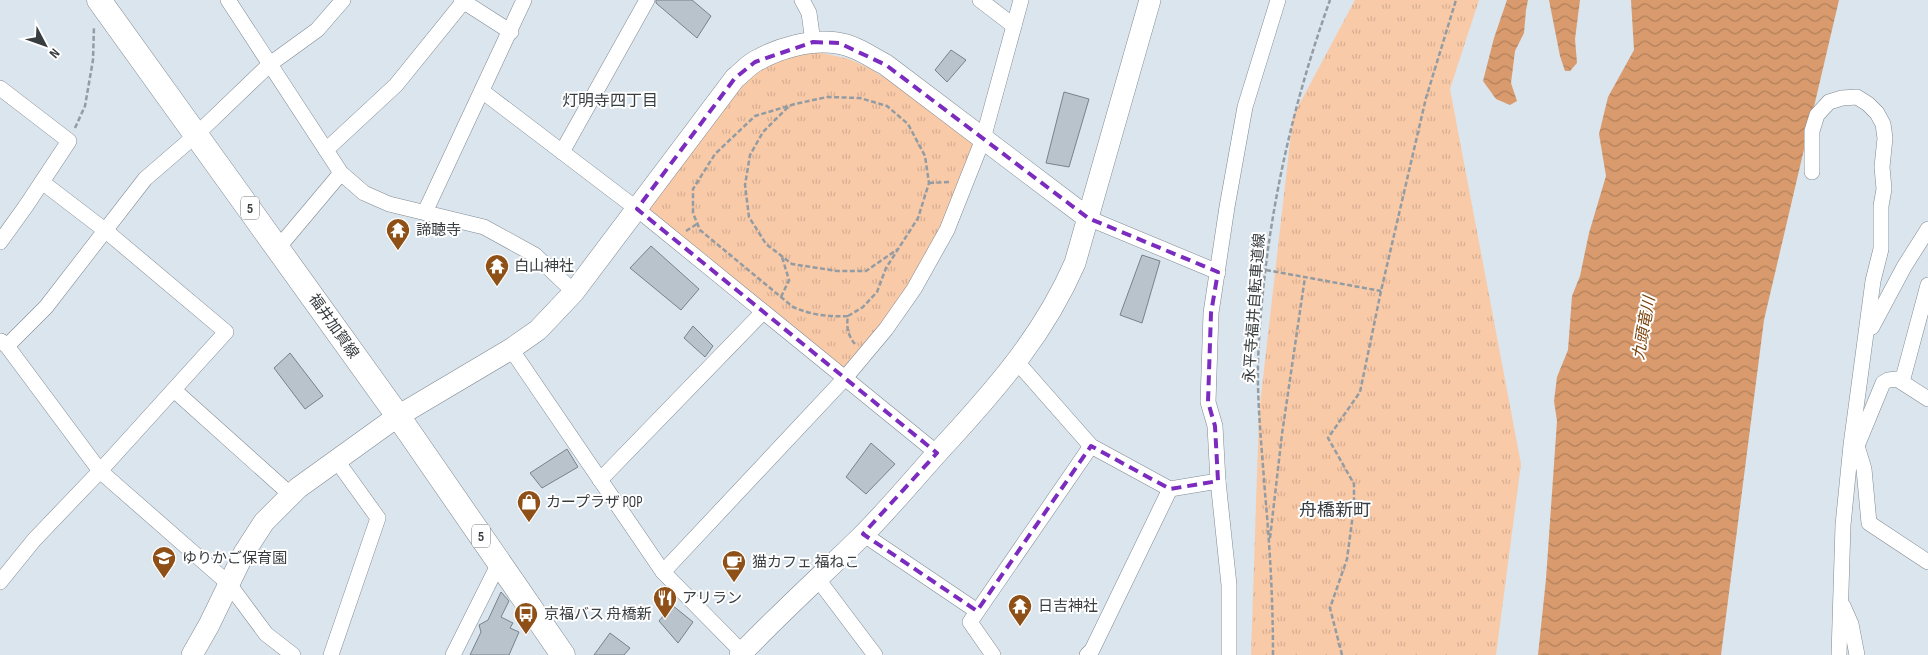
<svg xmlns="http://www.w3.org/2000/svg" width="1928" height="655" font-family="'Sofia Sans Condensed','Noto Sans JP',sans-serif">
  <defs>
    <pattern id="park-tufts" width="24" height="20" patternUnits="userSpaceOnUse" patternTransform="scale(1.25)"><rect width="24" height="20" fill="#f9caa8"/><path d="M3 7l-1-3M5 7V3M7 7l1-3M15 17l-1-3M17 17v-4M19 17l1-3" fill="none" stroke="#d6ae92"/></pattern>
    <pattern id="water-waves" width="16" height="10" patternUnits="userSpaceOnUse" patternTransform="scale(1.25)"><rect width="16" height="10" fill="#d99b6d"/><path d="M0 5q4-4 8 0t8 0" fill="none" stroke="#b1805b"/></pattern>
  </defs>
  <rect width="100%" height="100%" fill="#dae5ee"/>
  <g fill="url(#park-tufts)">
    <path d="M1355 0H1479L1450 89 1521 464 1496 655H1251L1259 413 1293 116Z"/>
    <path d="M809 50 849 59 869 68 983 139 947 230 845 378 641 213 735 78Z"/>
  </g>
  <g fill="url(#water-waves)">
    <path d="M1507 0H1528L1526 10 1524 33 1515 51 1511 83 1517 101 1510 105 1496 99 1483 81 1494 38Z"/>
    <path d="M1549 0H1580L1575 39 1577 63 1570 71H1565L1560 56Z"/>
    <path d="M1631 0H1839L1764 320 1721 655H1538L1546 579 1557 421 1554 401 1557 377 1568 350 1572 296 1580 276 1589 233 1606 176 1599 134 1608 97 1634 50Z"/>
  </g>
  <g fill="#b9c3cc" stroke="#79828b">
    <path d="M656 0H692L711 16 697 38 656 3Z"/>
    <path d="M951 50 966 60 947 82 935 70Z"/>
    <path d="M1064 92 1089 99 1069 167 1046 163Z"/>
    <path d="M651 246 699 289 681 310 630 268Z"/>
    <path d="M1142 255 1160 261 1142 323 1120 315Z"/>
    <path d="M693 326 713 346 705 357 684 338Z"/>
    <path d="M290 353 323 396 305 409 274 368Z"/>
    <path d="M871 443 895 464 866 494 846 477Z"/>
    <path d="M567 449 578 467 542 488 530 473Z"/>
    <path d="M501 592 509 601 501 617 513 623 510 628 519 632 509 655H470L481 632 479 625 488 620Z"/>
    <path d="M672 605 693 622 678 643 659 621Z"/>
    <path d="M610 633 630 648 624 655H594Z"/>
  </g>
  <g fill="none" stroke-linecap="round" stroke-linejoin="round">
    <g stroke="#808a92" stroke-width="16">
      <g id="street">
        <path d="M228 0 341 173 364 193 389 204 484 227 535 255 574 292"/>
        <path d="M461 0 511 32"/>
        <path d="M802 0 809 13 813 42"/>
        <path d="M980 0 1014 26"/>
        <path d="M0 88 69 141 26 206 0 242"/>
        <path d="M482 91 637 209 937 453"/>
        <path d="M326 150 396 85 464 1"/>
        <path d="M562 152 647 0"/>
        <path d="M1812 172V131L1817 115 1829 102 1842 98 1857 97 1868 104 1877 113 1883 124 1885 138 1882 167 1884 189 1881 206V249L1873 281 1851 445 1843 525 1839 655"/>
        <path d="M425 212 524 0"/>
        <path d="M1088 218 1218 272"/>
        <path d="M278 248 341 173"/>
        <path d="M1872 327 1904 267 1928 229"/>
        <path d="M1 341 7 346 100 471 229 584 266 634 293 655"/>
        <path d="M7 346 46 307 145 179 197 134 270 64 317 30 343 0"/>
        <path d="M511 349 663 572 742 652"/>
        <path d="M1017 362 1091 446 1170 489 1218 481"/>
        <path d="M1902 382 1928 285"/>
        <path d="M174 390 291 495"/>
        <path d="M1852 445 1857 446 1883 383 1888 380 1897 379 1928 399"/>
        <path d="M1857 446 1864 469 1869 523 1928 562"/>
        <path d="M600 480 763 312"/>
        <path d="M863 534 977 611"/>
        <path d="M663 572 845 378 886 329 914 289 947 230 983 139 1021 0"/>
        <path d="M817 578 875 655"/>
        <path d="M0 582 34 540 100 471 226 332 106 231 42 182"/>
        <path d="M1843 606 1851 624 1857 655"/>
        <path d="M331 655 378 518 337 461"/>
        <path d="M453 655 499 563"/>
        <path d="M993 655 970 622 1091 446"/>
        <path d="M1087 655 1092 650 1170 489"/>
        <path d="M1229 655V585L1218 481 1215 426 1208 402 1211 313 1227 207 1245 107 1278 0"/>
      </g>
    </g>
    <g stroke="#808a92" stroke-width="22">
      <g id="secondary">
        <path d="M192 655 209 625 244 553 264 522 298 488 398 416 511 349 538 330 574 292 735 78C742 73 748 65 756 61 779 48 810 39 837 43 854 45 871 57 886 65L1088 218"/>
        <path d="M740 655C779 614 821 576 862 536 893 505 921 470 951 438 1001 383 1045 332 1075 263L1150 0"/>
      </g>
    </g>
    <g stroke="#808a92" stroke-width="25">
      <path id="primary" d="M99 0 398 416 563 655"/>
    </g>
    <g stroke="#939ca2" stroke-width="2.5" stroke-dasharray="5 2.5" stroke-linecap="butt">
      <path d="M788 107 763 132 750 155 745 185 749 217 766 244 792 264 837 271H866L898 249"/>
      <path d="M75 128 85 106 93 60 94 26"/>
      <path d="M929 183 949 182"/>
      <path d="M686 231 697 224"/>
      <path d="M1266 270 1381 291"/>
      <path d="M781 297 789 280 782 257"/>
      <path d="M848 316C829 317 811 315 793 307L700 230 693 213V189L715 154 755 116 795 104 827 97 860 98 887 106 908 124 925 156 929 183 918 218 886 268 877 292 863 307 848 316C846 326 848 336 855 344"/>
      <path d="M1270 538 1282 434 1305 277"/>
      <path d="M1273 655C1273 601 1270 547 1265 493 1262 449 1257 405 1258 361 1263 237 1288 117 1330 0"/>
      <path d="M1342 655 1330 608 1347 559 1354 506V484L1328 438 1360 392 1381 291 1426 98 1456 0"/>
    </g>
    <use href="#street" stroke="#fff" stroke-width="15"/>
    <use href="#secondary" stroke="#fff" stroke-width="21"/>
    <use href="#primary" stroke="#fff" stroke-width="24"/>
  </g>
  <path fill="none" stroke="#7b2cbf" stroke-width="4" stroke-dasharray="10 6" stroke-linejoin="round" d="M813 42 839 43 886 65 1088 218 1218 272 1211 313 1208 402 1215 426 1218 481 1170 489 1091 446 977 611 863 534 937 453 637 209 735 78 755 62Z"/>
  <defs>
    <g id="temple-pin" transform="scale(1.25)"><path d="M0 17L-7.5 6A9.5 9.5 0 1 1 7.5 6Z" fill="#8f5017" stroke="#fff"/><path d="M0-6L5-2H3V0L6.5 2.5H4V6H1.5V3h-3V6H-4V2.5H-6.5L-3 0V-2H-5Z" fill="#fff"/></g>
    <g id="shop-pin" transform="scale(1.25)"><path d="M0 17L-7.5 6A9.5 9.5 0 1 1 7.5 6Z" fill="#8f5017" stroke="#fff"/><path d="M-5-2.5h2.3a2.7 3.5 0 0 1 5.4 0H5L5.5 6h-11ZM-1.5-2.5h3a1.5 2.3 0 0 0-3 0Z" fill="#fff"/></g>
    <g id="school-pin" transform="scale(1.25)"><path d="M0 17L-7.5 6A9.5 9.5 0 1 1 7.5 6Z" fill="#8f5017" stroke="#fff"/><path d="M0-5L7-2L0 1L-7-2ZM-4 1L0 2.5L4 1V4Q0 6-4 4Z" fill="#fff"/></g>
    <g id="cafe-pin" transform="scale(1.25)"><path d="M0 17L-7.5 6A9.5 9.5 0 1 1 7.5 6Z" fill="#8f5017" stroke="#fff"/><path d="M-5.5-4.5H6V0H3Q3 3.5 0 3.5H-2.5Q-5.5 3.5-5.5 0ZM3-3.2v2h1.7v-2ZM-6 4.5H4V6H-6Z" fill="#fff"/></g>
    <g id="restaurant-pin" transform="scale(1.25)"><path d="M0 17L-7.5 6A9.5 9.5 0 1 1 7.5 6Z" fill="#8f5017" stroke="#fff"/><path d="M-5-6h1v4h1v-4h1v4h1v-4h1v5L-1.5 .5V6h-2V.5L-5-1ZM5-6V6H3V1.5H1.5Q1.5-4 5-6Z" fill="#fff"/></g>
    <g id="bus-pin" transform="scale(1.25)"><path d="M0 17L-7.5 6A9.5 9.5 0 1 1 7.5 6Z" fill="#8f5017" stroke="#fff"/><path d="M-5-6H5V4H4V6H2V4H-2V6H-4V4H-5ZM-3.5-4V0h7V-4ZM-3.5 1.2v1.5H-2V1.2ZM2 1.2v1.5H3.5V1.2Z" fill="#fff"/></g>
  </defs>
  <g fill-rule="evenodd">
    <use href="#temple-pin" x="398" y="230"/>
    <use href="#temple-pin" x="497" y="266"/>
    <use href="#shop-pin" x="529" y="502"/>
    <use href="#school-pin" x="164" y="558"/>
    <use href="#cafe-pin" x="734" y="562"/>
    <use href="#restaurant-pin" x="665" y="598"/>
    <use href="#temple-pin" x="1020" y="606"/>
    <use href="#bus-pin" x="526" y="614"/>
  </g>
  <g text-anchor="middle" stroke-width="4" stroke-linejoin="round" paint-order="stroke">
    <g fill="#fff" stroke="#747779" stroke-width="1">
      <rect x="241" y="196.5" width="18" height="23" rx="4"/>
      <rect x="472" y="524.5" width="18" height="23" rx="4"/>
    </g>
    <g font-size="14" font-weight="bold" fill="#383d40">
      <text x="250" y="213">5</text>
      <text x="481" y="541">5</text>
    </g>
    <g font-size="15" fill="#383d40" stroke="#fff" text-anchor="start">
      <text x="416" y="235">諦聴寺</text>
      <text x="514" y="271">白山神社</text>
      <text x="546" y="507">カープラザ POP</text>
      <text x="182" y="563">ゆりかご保育園</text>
      <text x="752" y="567">猫カフェ 福ねこ</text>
      <text x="682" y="603">アリラン</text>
      <text x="1038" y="611">日吉神社</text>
      <text x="544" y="619">京福バス 舟橋新</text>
    </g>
    <g font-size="15" fill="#383d40" stroke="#fff">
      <text transform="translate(1254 308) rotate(-86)" y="5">永平寺福井自転車道線</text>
      <text transform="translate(334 326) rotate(55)" y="5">福井加賀線</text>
    </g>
    <g font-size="16" fill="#383d40" stroke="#fff">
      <text x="610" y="106">灯明寺四丁目</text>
    </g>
    <g font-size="16" font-style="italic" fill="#7c430b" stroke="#fff">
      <text transform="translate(1643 328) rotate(-80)" y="6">九頭竜川</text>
    </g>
    <g font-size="18" fill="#383d40" stroke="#fff">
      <text x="1335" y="516">舟橋新町</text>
    </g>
  </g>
  <g transform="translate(45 45) rotate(131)" stroke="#ffffff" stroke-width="4" paint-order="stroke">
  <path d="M0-4L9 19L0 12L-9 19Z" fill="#383d40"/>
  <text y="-8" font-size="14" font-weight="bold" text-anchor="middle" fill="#383d40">N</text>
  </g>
</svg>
